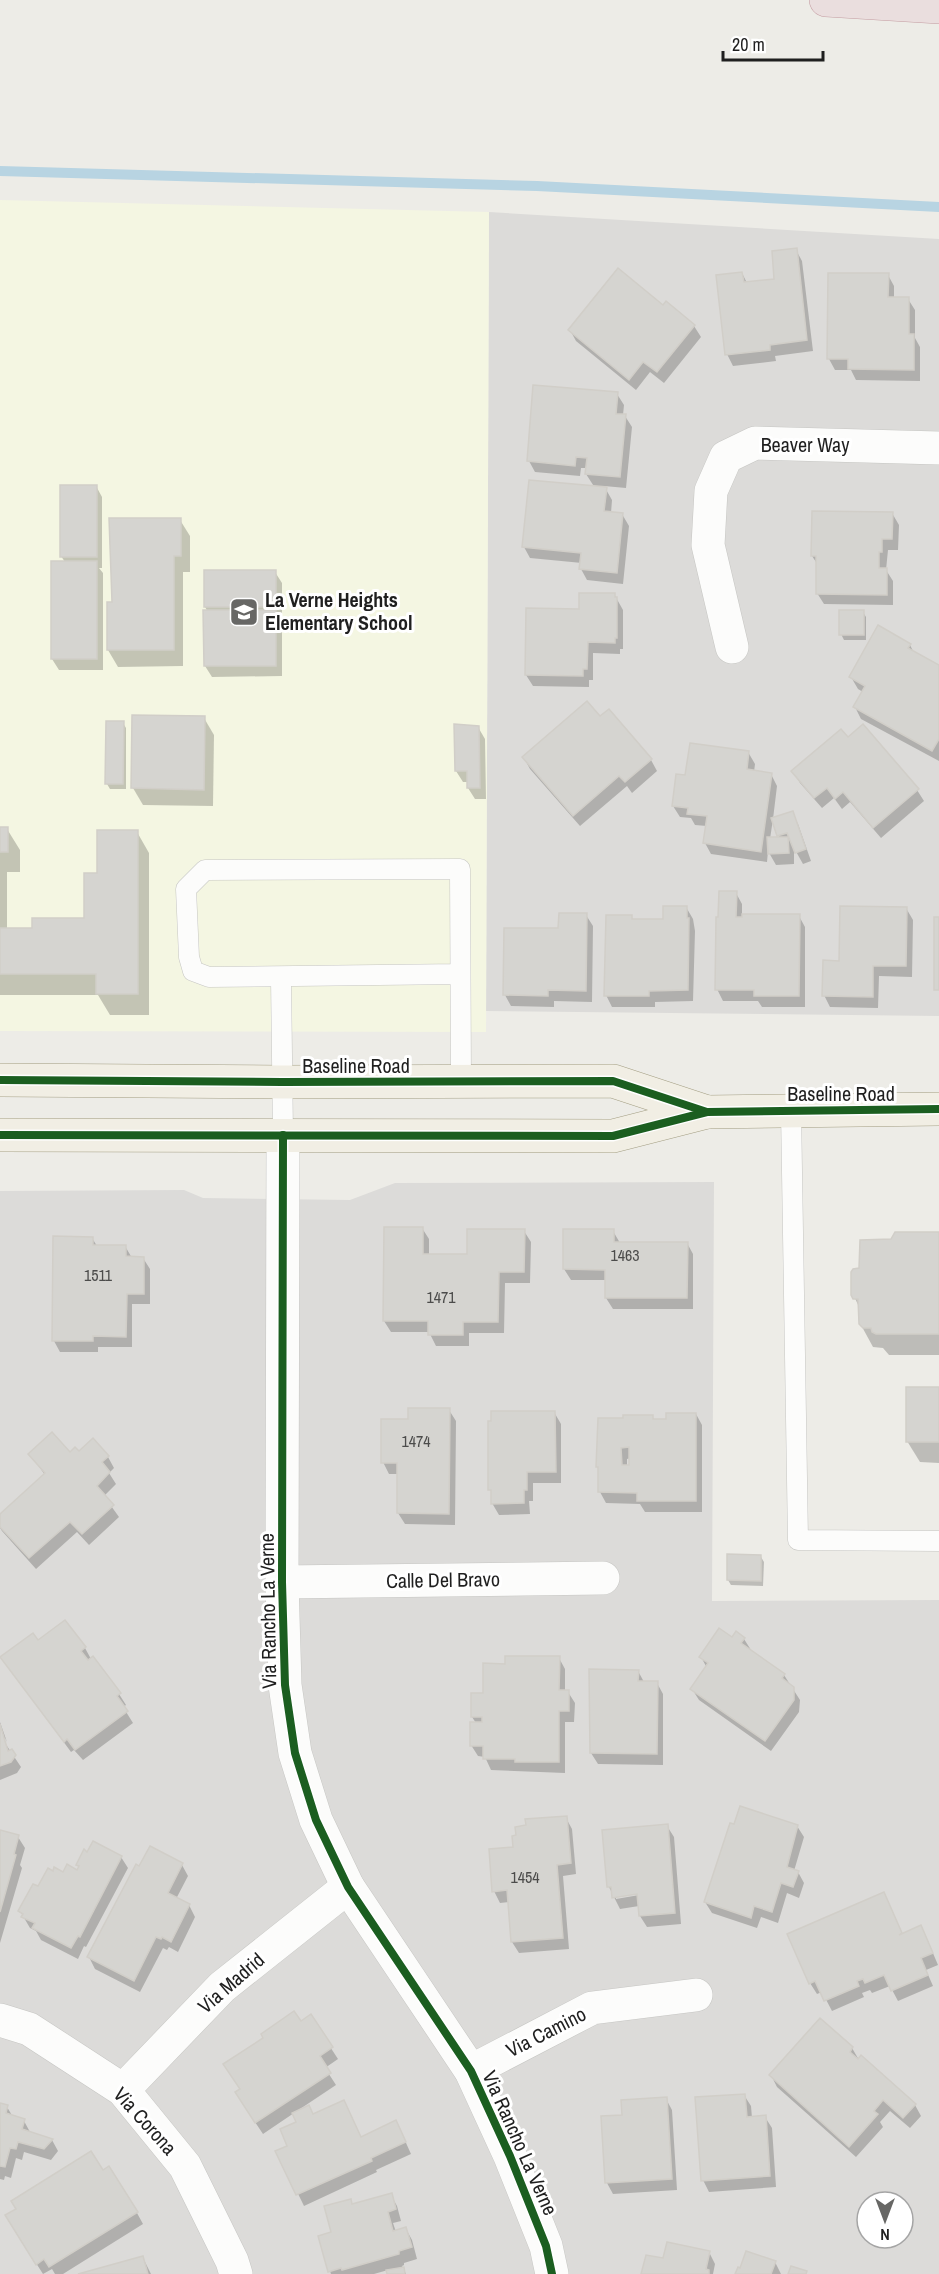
<svg xmlns="http://www.w3.org/2000/svg" width="939" height="2274" font-family="'Archivo Narrow',sans-serif">
  <rect width="100%" height="100%" fill="#edece7"/>
  <g fill="#dcdbd9" fill-rule="evenodd">
    <path d="M489 212 939 239V1016L486 1011Z"/>
    <path d="M714 1182 712 1601 939 1600V2274H0V1191L184 1190 203 1198 350 1200 395 1183ZM867 2202H903V2238H867Z"/>
  </g>
  <path fill="#f4f6e2" d="M0 200 489 212 486 1032 0 1031Z"/>
  <g fill="#0003" fill-rule="evenodd">
    <path d="M796 250 802 261 813 351 775 356 776 361 733 366 727 354 742 273 747 283 776 280Z"/>
    <path d="M830 274 888 275 894 286V299H908L915 310V338L920 347V381L856 380 851 370H835L829 359Z"/>
    <path d="M663 307 694 326 701 337 664 383 650 372 636 390 576 341 570 330Z"/>
    <path d="M617 394 624 405 623 415 625 416 632 427 626 488 604 486 612 500 611 513 622 514 629 526 623 584 587 580 581 569 582 563 530 558 524 547 595 488 586 474 587 468H581L580 476 535 472 529 461Z"/>
    <path d="M96 486 102 497V568H99L103 573V670H59L52 659V562H65L61 556Z"/>
    <path d="M892 513 899 525 898 550H888L886 570 893 581V605L824 604 817 593 818 565 812 556Z"/>
    <path d="M180 520 190 536V572H183V666L118 667 108 650V604H113Z"/>
    <path d="M205 572H275L282 583V618H279L282 623V676L212 677 205 666 208 612 205 607Z"/>
    <path d="M614 594 623 610V649H620V654L593 653V680H589V687L533 686 526 675 581 610Z"/>
    <path d="M863 612 866 617V640H844L841 634Z"/>
    <path d="M910 645 914 653 939 667V761L861 719 855 707 863 692 858 689 851 677Z"/>
    <path d="M134 717 204 718 214 735 213 806 143 805 133 788Z"/>
    <path d="M600 719 651 760 657 771 632 793 627 786 580 826 530 769 524 758Z"/>
    <path d="M123 723 126 728V789H110L107 784Z"/>
    <path d="M478 727 485 739 486 799H475L468 788V782H463L456 771Z"/>
    <path d="M848 739 917 790 924 801 881 838 850 802 842 809 834 798 822 808 800 783 793 771Z"/>
    <path d="M748 752 755 764 754 772 771 774 777 786 773 819 792 813 798 824 811 861 803 864 794 848V864L776 865 768 851 767 862 711 854 705 843 707 826 695 825 691 818 680 817 673 806 687 777ZM773 819 778 835 780 838 770 839Z"/>
    <path d="M0 829H7L20 850V872H7V929H33L85 919 98 874 137 832 149 853V1015H110L98 995H0Z"/>
    <path d="M736 893 742 904V916H799L805 927V1007H762L758 1001H723L717 989Z"/>
    <path d="M686 907 693 919 695 931 693 1001 655 1002V1007H612L606 995 631 917 633 920H664Z"/>
    <path d="M906 908 913 920 912 977 879 976 878 1008 830 1007 824 995Z"/>
    <path d="M586 915 593 926 592 1002 554 1001V1007L511 1006 505 995 560 930Z"/>
    <path d="M385 1228H422L429 1239V1256H468L524 1231 531 1242 530 1283H505L504 1333H469V1346H436L429 1332H391L384 1321Z"/>
    <path d="M613 1231 620 1243H687L693 1254V1309H613L606 1298V1280H571L564 1269Z"/>
    <path d="M939 1234V1355H889L883 1348 873 1347 861 1325 859 1307 853 1294 860 1269 891 1240Z"/>
    <path d="M92 1238 97 1246H125L132 1258H143L150 1269V1304H132V1347H98V1352H60L54 1341Z"/>
    <path d="M939 1389V1463L920 1462 907 1441Z"/>
    <path d="M449 1410 456 1421 455 1525 405 1524 398 1513 399 1474H389L383 1462 410 1421Z"/>
    <path d="M554 1412 561 1424V1483H533V1501H529L530 1514 499 1515 492 1503V1493L490 1489Z"/>
    <path d="M696 1414 702 1425V1512H645L640 1504 606 1503 600 1492V1470L598 1466 652 1416 654 1420H668ZM631 1458V1466H627V1459Z"/>
    <path d="M93 1440 108 1457 114 1468 109 1473 116 1484 104 1496 119 1517 89 1545 77 1532 36 1569 2 1531 0 1528V1516L45 1475 30 1454 79 1453Z"/>
    <path d="M761 1557 764 1562 763 1586 731 1585 728 1580Z"/>
    <path d="M732 1639H744L751 1650 784 1675 800 1700 799 1712 771 1751 699 1700 692 1689 707 1668 701 1657Z"/>
    <path d="M38 1642 85 1648 91 1659 119 1694 126 1705 123 1707 133 1723 83 1760 74 1750 71 1752 2 1658Z"/>
    <path d="M559 1658 565 1669V1692H568L575 1703 574 1722H565V1773L491 1770 485 1757 478 1756 471 1745 476 1723 472 1717 484 1695 506 1666Z"/>
    <path d="M638 1671 644 1682 657 1683 663 1694V1765L598 1764 591 1753Z"/>
    <path d="M0 1722 7 1742 5 1738 3 1740 21 1767 17 1773 0 1780Z"/>
    <path d="M566 1818 572 1829 576 1874 563 1876 569 1949 519 1953 512 1942 509 1902 500 1903 494 1891 515 1849Z"/>
    <path d="M667 1826 674 1837 681 1924 647 1927 640 1916 639 1906 620 1909 609 1887ZM644 1892 645 1894 616 1899V1896Z"/>
    <path d="M797 1826 804 1837 794 1871 798 1872 804 1883 799 1898 787 1893 778 1923 761 1917 757 1928 712 1913 705 1902Z"/>
    <path d="M0 1831 18 1837 25 1848 20 1865 22 1868 0 1943Z"/>
    <path d="M121 1857 128 1868 86 1947 84 1946 78 1959 41 1940 36 1931 30 1928 20 1911 39 1888 63 1874 78 1872 80 1869 77 1865Z"/>
    <path d="M182 1865 188 1876 176 1899 189 1905 195 1917 178 1952 169 1947 167 1950 163 1948 140 1992 95 1969 89 1957 140 1868Z"/>
    <path d="M889 1905 903 1935 927 1939 938 1965 926 1970 933 1986 898 2001 890 1986 872 1993 870 1990 862 1993 864 1997 832 2011 822 1992 817 1994 810 1983Z"/>
    <path d="M310 2016 338 2059 325 2068 336 2085 300 2109 301 2110 314 2115 344 2102 361 2138 402 2134 411 2154 376 2170 377 2172 304 2206 277 2151 289 2146 298 2123 294 2113 263 2134 243 2104 301 2023Z"/>
    <path d="M820 2020 852 2048 859 2060 915 2105 921 2116 910 2128 890 2111 880 2122 883 2127 856 2157 777 2087 771 2075Z"/>
    <path d="M744 2095 751 2106 752 2118 765 2117 772 2128 776 2187 709 2192 703 2180Z"/>
    <path d="M666 2099 672 2110 677 2190 613 2194 607 2183 623 2116Z"/>
    <path d="M0 2104 7 2107 13 2117 24 2121 30 2132 52 2140 58 2151 51 2160 24 2152 22 2160 16 2158 11 2178 5 2176 4 2180 0 2179Z"/>
    <path d="M102 2172 137 2213 143 2224 63 2274H55L52 2269 43 2274 13 2227 17 2209Z"/>
    <path d="M391 2195 397 2206 401 2221 393 2223 396 2232 406 2229 412 2240 417 2259 404 2263V2265L402 2266 406 2274H388V2270L374 2274H331L330 2271 333 2233 352 2205Z"/>
    <path d="M709 2252 715 2264 713 2274H643L665 2260Z"/>
    <path d="M143 2258 151 2274H84Z"/>
    <path d="M775 2262 781 2274H737Z"/>
  </g>
  <g fill="none" stroke-linecap="round" stroke-linejoin="round">
    <path stroke="#b8d4e2" stroke-width="10" d="M0 171 537 186 939 207"/>
  </g>
  <g fill="#d5d4d0" stroke="#d1cec8" stroke-width="1.5" fill-rule="evenodd">
    <path d="M797 248 807 340 770 345V350L725 355 716 275 742 272 744 282 774 279 772 251Z"/>
    <path d="M618 268 663 305 666 301 695 325 657 372 643 362 629 380 568 330Z"/>
    <path d="M828 273H889L888 297H909V334H914V370L848 369V359H827Z"/>
    <path d="M533 385 618 392 616 414H626L620 477 585 474 587 458 576 457 575 466 527 461Z"/>
    <path d="M529 480 607 487 604 511 623 513 617 573 579 569 581 553 522 547Z"/>
    <rect x="60" y="485" width="37" height="72"/>
    <path d="M812 511 893 512 892 539H882V552H879V568H887V595L816 594V556H811Z"/>
    <path d="M109 518H181V556H174V650H107V602H112Z"/>
    <rect x="51" y="561" width="46" height="98"/>
    <rect x="204" y="570" width="72" height="37"/>
    <path d="M579 593H615V597H617V638H615V643L588 642 587 669H583V676L525 675 526 608 579 609Z"/>
    <path d="M203 610H276V666H204Z"/>
    <rect x="839" y="610" width="25" height="25"/>
    <path d="M878 625 911 644 908 648 939 665V739L932 751 853 707 865 686 849 677Z"/>
    <path d="M587 701 600 716 609 709 652 759 625 782 619 776 573 816 522 757Z"/>
    <path d="M132 715 205 716 204 790 131 788Z"/>
    <path d="M106 721H124L123 784H105Z"/>
    <path d="M454 724 479 726 480 788H467V771H455Z"/>
    <path d="M863 724 919 789 873 828 843 792 835 799 827 788 814 798 791 771 841 729 848 737Z"/>
    <path d="M690 743 749 751 747 769 772 773 761 852 703 843 707 816 687 814 688 808 672 806 676 774 685 775Z"/>
    <path d="M793 811 806 849 795 853 787 833 777 836 771 818Z"/>
    <rect x="0" y="827" width="8" height="25"/>
    <path d="M97 830H138V994H96V974H0V928H32V918H84V873H97Z"/>
    <path d="M767 837H788L789 853 768 854Z"/>
    <path d="M719 891H737L736 917H742V914H800L799 996H754V990H715L716 917H718Z"/>
    <path d="M663 906H687V918H689L688 990 649 991V996H604L606 915H632V919H663Z"/>
    <path d="M840 906 907 907 906 966H873V997L822 996 823 960 839 961Z"/>
    <path d="M559 913H587L586 991 548 990V996L503 995 504 928H558Z"/>
    <rect x="934" y="917" width="5" height="73"/>
    <path d="M384 1227H423V1254H467V1229H525L524 1272H499L498 1322H463V1335H428V1321H383Z"/>
    <path d="M563 1229H614V1242H688L687 1298H605V1270L563 1269Z"/>
    <path d="M895 1232H939V1334H876L872 1332 871 1328H863L859 1324 858 1299H853L851 1295V1272L853 1269 859 1268 860 1240 891 1239Z"/>
    <path d="M53 1236 93 1237V1245H126V1256L144 1257V1294H127L126 1337 93 1336V1341H52Z"/>
    <rect x="906" y="1387" width="33" height="55"/>
    <path d="M408 1408H450L449 1514 397 1513V1463H381V1419H408Z"/>
    <path d="M491 1411H555L556 1472H527V1490H524V1503L491 1504V1490H488V1421H491Z"/>
    <path d="M666 1413H696V1501H637V1493L598 1492V1467H596L598 1418H623V1415H653V1419H666ZM629 1447V1465H622L621 1448Z"/>
    <path d="M52 1432 70 1452 75 1447 79 1451 93 1438 109 1456 102 1462 110 1472 97 1486 114 1505 82 1534 70 1522 29 1558 0 1527V1514L45 1473 28 1454Z"/>
    <path d="M727 1554 761 1555V1581L727 1580Z"/>
    <path d="M65 1620 86 1647 81 1651 88 1660 93 1656 121 1693 117 1696 128 1711 75 1750 67 1739 64 1742 0 1657 33 1633 38 1640Z"/>
    <path d="M719 1628 732 1637 736 1631 745 1638 741 1643 785 1674 782 1678 794 1687V1700L765 1741 690 1689 708 1663 699 1657Z"/>
    <path d="M505 1656H560L559 1690H569V1711H559V1762H515V1759H483V1746H470V1722H482V1717H471V1693H483V1663L505 1664Z"/>
    <path d="M589 1669 639 1670 638 1681H658L657 1754 590 1753Z"/>
    <path d="M0 1724 8 1751 12 1749 16 1755 11 1762 0 1766Z"/>
    <path d="M740 1806 798 1825 787 1867 799 1871 793 1887 781 1883 772 1912 754 1906 751 1918 704 1902 730 1823 734 1824Z"/>
    <path d="M567 1816 571 1863 557 1865 563 1938 511 1942 507 1890 492 1892 489 1849 513 1847 512 1836 516 1835 515 1827 526 1825 525 1819Z"/>
    <path d="M668 1824 675 1913 639 1916 637 1894 612 1898 611 1887H607L602 1830Z"/>
    <path d="M0 1830 19 1835 14 1854 16 1855 0 1912Z"/>
    <path d="M93 1841 122 1856 80 1937 78 1936 71 1948 32 1928 35 1923 21 1917 23 1914 18 1911 33 1884 38 1886 48 1868 53 1871 54 1867 63 1872 67 1864 77 1870 79 1866 76 1865 84 1849 87 1852Z"/>
    <path d="M150 1846 183 1863 168 1893 190 1904 171 1942 162 1937 161 1939 156 1937 134 1981 87 1957 136 1864 139 1866Z"/>
    <path d="M884 1892 902 1933 899 1935 921 1925 933 1953 921 1958 928 1975 891 1991 884 1975 865 1983 863 1979 857 1981 859 1986 824 2001 815 1981 809 1984 787 1934Z"/>
    <path d="M294 2011 301 2021 311 2014 333 2047 320 2056 331 2073 255 2123 235 2092 240 2089 223 2064 263 2038 261 2034Z"/>
    <path d="M820 2018 853 2047 850 2052 858 2059 861 2055 916 2104 903 2118 883 2100 874 2111 878 2114 849 2147 769 2075Z"/>
    <path d="M745 2094 747 2117 766 2115 770 2176 701 2181 695 2097Z"/>
    <path d="M667 2097 672 2179 605 2183 601 2116 622 2115 621 2100Z"/>
    <path d="M344 2100 361 2137 396 2120 406 2142 371 2158 372 2161 296 2195 275 2151 287 2146 280 2129 296 2122 292 2113 309 2105 313 2114Z"/>
    <path d="M0 2103 8 2105 6 2113 25 2119 22 2129 53 2139 44 2149 18 2142 16 2149 10 2148 5 2167 0 2166Z"/>
    <path d="M91 2151 103 2170 109 2166 138 2212 49 2267 44 2259 36 2265 5 2215 16 2209 11 2201Z"/>
    <path d="M392 2193 396 2209 388 2212 393 2231 406 2227 412 2247 399 2251V2254L342 2270 341 2268 328 2272 318 2236 331 2232 324 2206 351 2199 352 2204Z"/>
    <path d="M667 2242 710 2251 706 2269 709 2270V2274H641L646 2255 663 2258Z"/>
    <path d="M746 2251 776 2261 771 2274H735L738 2267 740 2268Z"/>
    <path d="M143 2256 148 2274H78Z"/>
    <path d="M791 2266 807 2271 806 2274H788Z"/>
    <path d="M404 2267 405 2274H387L386 2270Z"/>
  </g>
  <g fill="none" stroke-linecap="round" stroke-linejoin="round">
    <g stroke="#c6c6c3" stroke-width="21">
      <g id="lane">
        <path d="M460 974 209 977 193 971 189 957 186 889 205 870 460 869 461 1082"/>
        <path d="M281 978 283 1135"/>
        <path d="M791 1110 798 1540 939 1541"/>
      </g>
    </g>
    <g stroke="#c6c6c3" stroke-width="34">
      <g id="street">
        <path d="M732 647 708 545 711 491 726 457 755 443 939 448"/>
        <path d="M283 1135 282 1582 285 1685 295 1753 316 1820 348 1887 471 2071 510 2156 546 2246 552 2274"/>
        <path d="M282 1582 603 1578"/>
        <path d="M0 2020 29 2029 123 2090 185 2166 232 2261 236 2274"/>
        <path d="M471 2071 592 2008 696 1995"/>
        <path d="M123 2090 222 1987 348 1887"/>
      </g>
    </g>
    <g stroke="#a39e83" stroke-width="34">
      <g id="primary">
        <path d="M0 1080 282 1082 613 1081 707 1112"/>
        <path d="M0 1135 613 1136 707 1112 939 1109"/>
      </g>
    </g>
    <g stroke="#c49da2" stroke-width="34">
      <path id="highway" d="M826 0 939 7"/>
    </g>
    <use href="#lane" stroke="#fcfcfb" stroke-width="20"/>
    <use href="#street" stroke="#fcfcfb" stroke-width="33"/>
    <use href="#primary" stroke="#f1eee4" stroke-width="33"/>
    <use href="#highway" stroke="#eadede" stroke-width="33"/>
    <g stroke="#fff" stroke-width="11">
      <g id="cycleway">
        <path d="M0 1080 282 1082 613 1081 707 1112"/>
        <path d="M0 1135 613 1136 707 1112 939 1109"/>
        <path d="M283 1135 282 1582 285 1685 295 1753 316 1820 348 1887 471 2071 510 2156 546 2246 552 2274"/>
      </g>
    </g>
    <use href="#cycleway" stroke="#1b5e20" stroke-width="8"/>
  </g>
  <defs>
    <g id="school-square" transform="scale(1.5)"><rect x="-9" y="-9" width="18" height="18" rx="4" fill="#676765" stroke="#fff"/><path d="M0-5L7-2L0 1L-7-2ZM-4 1L0 2.5L4 1V4Q0 6-4 4Z" fill="#fff"/></g>
  </defs>
  <g fill-rule="evenodd">
    <use href="#school-square" x="244" y="612"/>
  </g>
  <g text-anchor="middle" stroke-width="6" stroke-linejoin="round" paint-order="stroke">
    <g font-size="16" fill="#4c4c4b">
      <text x="625" y="1261">1463</text>
      <text x="98" y="1281">1511</text>
      <text x="441" y="1303">1471</text>
      <text x="416" y="1447">1474</text>
      <text x="525" y="1883">1454</text>
    </g>
    <g font-size="20" fill="#1f1f1f" stroke="#fff">
      <text x="805" y="452">Beaver Way</text>
      <text x="356" y="1073">Baseline Road</text>
      <text x="841" y="1101">Baseline Road</text>
      <text transform="translate(443 1580) rotate(-1)" y="7">Calle Del Bravo</text>
      <text transform="translate(268 1611) rotate(-91)" y="7">Via Rancho La Verne</text>
      <text transform="translate(231 1983) rotate(-41)" y="7">Via Madrid</text>
      <text transform="translate(546 2032) rotate(-27)" y="7">Via Camino</text>
      <text transform="translate(145 2121) rotate(48)" y="7">Via Corona</text>
      <text transform="translate(520 2143) rotate(66)" y="7">Via Rancho La Verne</text>
    </g>
    <g font-size="20" font-weight="bold" fill="#1f1f1f" stroke="#fff" text-anchor="start">
      <text x="265" y="607">La Verne Heights<tspan x="265" dy="23">Elementary School</tspan></text>
    </g>
  </g>
  <g transform="translate(885 2220) rotate(180)"><circle r="28" fill="#ffffff" stroke="#a5a5a5" stroke-width="1.5"/>
  <path d="M0-4.5L10 22L0 15L-10 22Z" fill="#676765"/>
  <text y="-9" font-size="16" font-weight="bold" text-anchor="middle" fill="#1f1f1f">N</text>
  </g>
  <path d="M723 51v9h100v-9" fill="none" stroke="#1f1f1f" stroke-width="3"/>
  <text x="732" y="51" font-size="18" fill="#1f1f1f" stroke="#ffffff" stroke-width="4.5" paint-order="stroke">20 m</text>
</svg>
